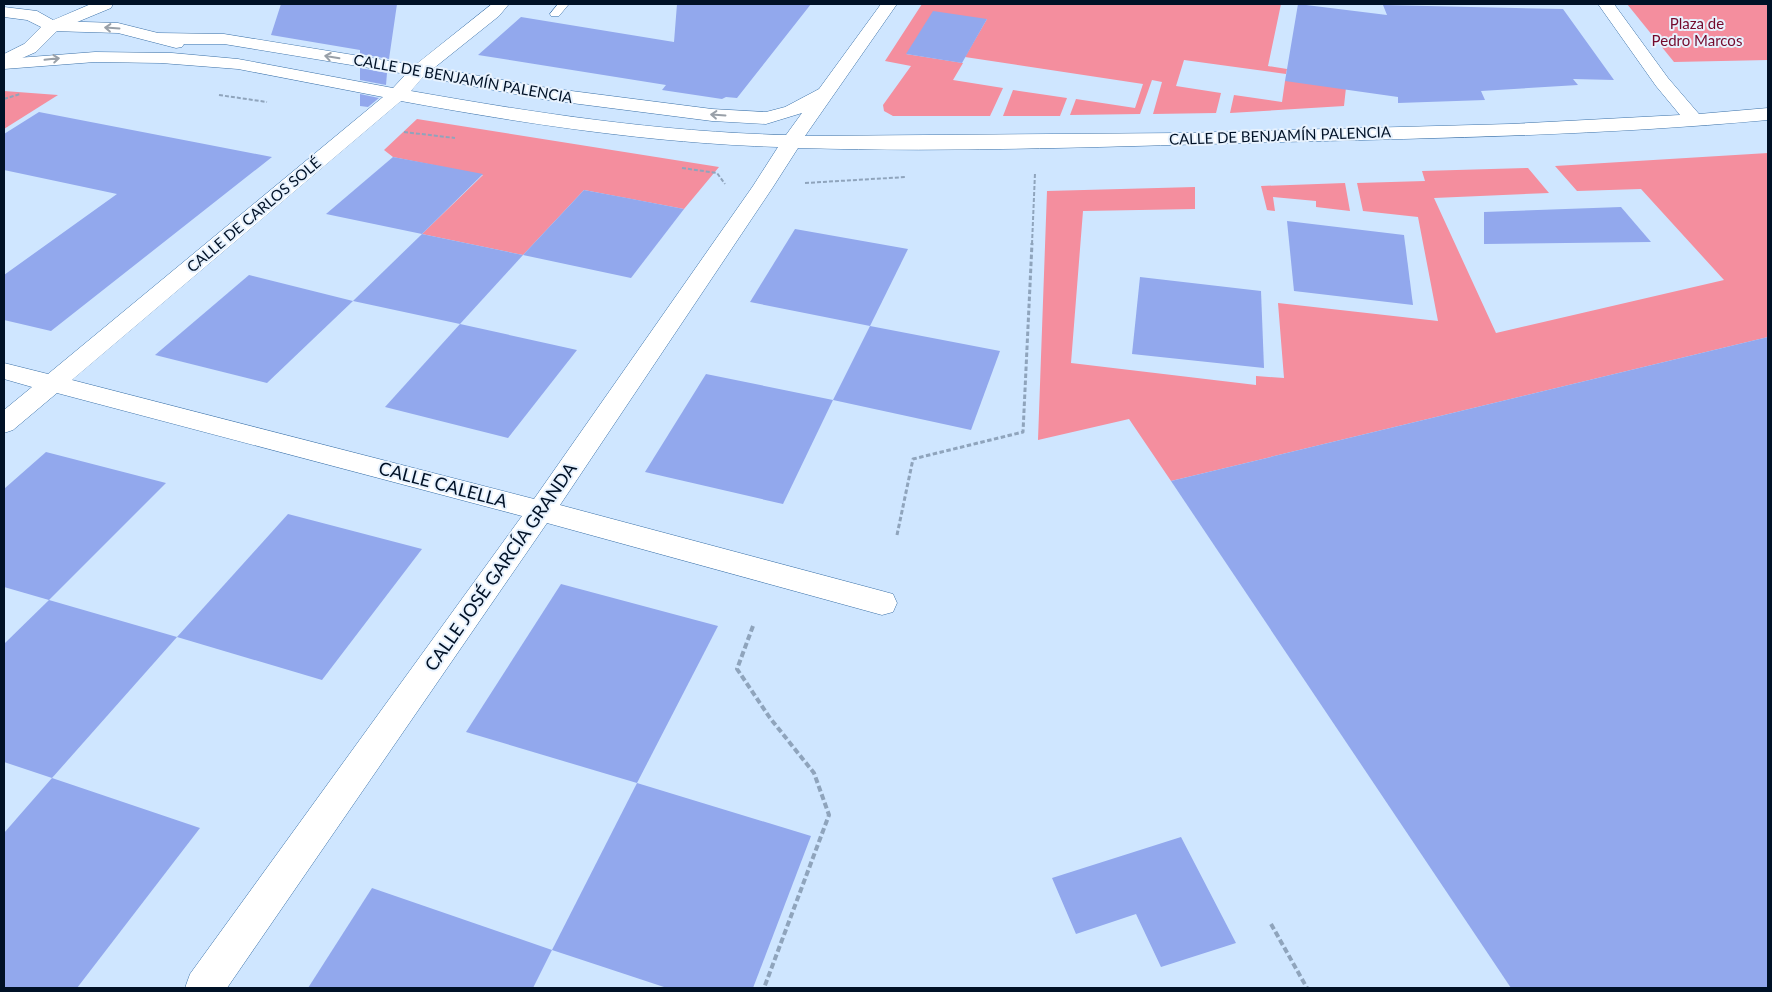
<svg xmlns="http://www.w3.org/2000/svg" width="1772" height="992" font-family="Lato,sans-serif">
  <rect width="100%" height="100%" fill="#cfe6ff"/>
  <g fill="#f48e9e">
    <path d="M922 4H1281L1268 66 1287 69 1286 74 1184 60 1176 86 1221 93 1216 113 1153 114 1162 82 1152 80 1140 114 1070 115 1076 99 1135 108 1143 84 965 57 987 19 906 54 963 63 953 80 1003 88 990 116H893L884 111 883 105 911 66 885 61Z"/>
    <path d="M1627 4H1768V60L1674 62Z"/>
    <path d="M1348 69 1344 106 1230 113 1234 95 1282 102 1285 81Z"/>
    <path d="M1013 90 1067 98 1060 116H1003Z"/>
    <path d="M4 91 58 95 4 129Z"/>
    <path d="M417 119 719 167 684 209 584 190 523 255 422 234 483 175 393 157 384 150Z"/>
    <path d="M1768 153V337L1171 481 1129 419 1038 440 1047 191 1195 187V209L1083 211 1071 363 1256 385V376L1284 378 1278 303 1438 321 1418 217 1363 211 1357 183 1425 181 1422 171 1528 168 1549 193 1434 198 1496 333 1724 280 1641 189 1577 191 1555 166Z"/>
    <path d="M1345 183 1350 211 1316 207V201L1273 197 1275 211 1267 210 1261 186Z"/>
  </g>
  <g fill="#92a8ed">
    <path d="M281 4H397L389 59 360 54V50L271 35Z"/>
    <path d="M677 4H811L737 98 726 97 722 99 662 90 666 85 478 55 521 17 674 42Z"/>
    <path d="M1298 4 1387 15 1383 5 1563 9 1614 80 1573 79 1578 85 1481 91 1485 100 1398 103V97L1285 81Z"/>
    <path d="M933 11 987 19 962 63 906 54Z"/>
    <path d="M360 68 387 73 386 85 360 80Z"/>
    <path d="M360 94 379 98 368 107 360 106Z"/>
    <path d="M39 112 189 141 272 157 51 331 4 320V275L117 194 4 170V134Z"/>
    <path d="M393 157 436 165 483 174 422 234 326 214Z"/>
    <path d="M584 190 627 198 684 209 631 278 523 255Z"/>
    <path d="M1621 207 1651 242 1484 244V212Z"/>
    <path d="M1287 221 1404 235 1413 305 1294 291Z"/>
    <path d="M795 229 908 249 870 326 750 302Z"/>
    <path d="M422 234 523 255 460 324 353 301Z"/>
    <path d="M249 275 353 301 267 383 155 355Z"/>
    <path d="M1140 277 1261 291 1264 368 1132 354Z"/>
    <path d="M460 324 577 350 508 438 385 407Z"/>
    <path d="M870 326 1000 351 971 430 833 400Z"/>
    <path d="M1768 337V988H1511L1171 481Z"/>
    <path d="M706 374 833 400 783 504 645 472Z"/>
    <path d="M46 452 166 483 49 600 4 587V489Z"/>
    <path d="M288 514 422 549 322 680 177 637Z"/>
    <path d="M561 584 718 626 637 783 466 732Z"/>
    <path d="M49 600 177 637 52 778 4 762V644Z"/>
    <path d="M52 778 200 828 77 988H4V833Z"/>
    <path d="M637 783 811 836 753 988H667L552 950Z"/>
    <path d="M1181 837 1236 943 1161 967 1136 914 1076 934 1052 878Z"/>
    <path d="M372 888 552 950 533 988H308Z"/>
  </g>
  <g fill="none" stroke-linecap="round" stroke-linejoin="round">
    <g stroke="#3b71a8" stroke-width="1">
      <path id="service" d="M558 4H569L559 16H551L550 14Z"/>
    </g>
    <g stroke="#3b71a8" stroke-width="1">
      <path id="minor" d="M492 4H509L499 16 434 68 548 88 712 109 766 112 785 107 819 89 881 4H897L805 136 1182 133 1510 124 1680 115 1656 86 1598 4H1614L1668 78 1699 114 1768 108V120C1607 135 1444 138 1281 142 1120 146 959 153 798 148L773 187 560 505 882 591 893 594 897 603 893 612 882 615 547 523 227 988H185L190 974 522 516 57 393 13 430 4 433V410L32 387 4 379V363L48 374 383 97 238 69 161 63 95 62 4 69V59L95 52 172 53 238 59 393 88 406 74 224 44H184L182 47 176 48 118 33 52 31 46 30 43 26 46 22 52 21 118 23 158 33 224 34 415 65ZM423 77 548 100 712 121 766 124 802 113 786 135C660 132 535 113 411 91ZM401 101C526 124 652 143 778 147L753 186 534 499 72 380Z"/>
    </g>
    <g stroke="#3b71a8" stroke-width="1">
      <path id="tertiary" d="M91 4H113L111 8 58 30 36 52 4 66V54L24 44 41 27 27 20 4 17V7L37 11 53 20Z"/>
    </g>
    <g stroke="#8fa4bc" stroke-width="2" stroke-dasharray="4 2" stroke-linecap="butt">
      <path d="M219 95 267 102"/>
      <path d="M4 99 20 94"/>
      <path d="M404 132 455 138"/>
      <path d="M682 168 717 173 725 184"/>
      <path d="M805 183 906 177"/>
      <path d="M1032 244 1035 173"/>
    </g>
    <path stroke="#8fa4bc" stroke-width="3" stroke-dasharray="4.5 2.5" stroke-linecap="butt" d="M897 535 913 459 1023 432 1032 243"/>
    <g stroke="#8fa4bc" stroke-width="4" stroke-dasharray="6 3" stroke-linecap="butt">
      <path d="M753 626 737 669 770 718 814 773 829 815 764 988"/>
      <path d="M1271 924 1307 988"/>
    </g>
    <use href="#service" fill="#fff" fill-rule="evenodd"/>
    <use href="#minor" fill="#fff" fill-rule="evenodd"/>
    <use href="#tertiary" fill="#fff" fill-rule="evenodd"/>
  </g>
  <defs><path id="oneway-shaft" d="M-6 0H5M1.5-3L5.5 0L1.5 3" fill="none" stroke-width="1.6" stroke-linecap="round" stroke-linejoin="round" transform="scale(1.25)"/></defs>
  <g stroke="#99a0a8">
    <use href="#oneway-shaft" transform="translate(112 28) rotate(-176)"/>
    <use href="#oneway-shaft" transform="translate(332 57) rotate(-171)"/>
    <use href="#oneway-shaft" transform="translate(52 59) rotate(-6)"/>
    <use href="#oneway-shaft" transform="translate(718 115) rotate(-176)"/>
  </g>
  <g text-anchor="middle" stroke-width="4" stroke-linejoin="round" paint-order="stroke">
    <g font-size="15" fill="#74092c" stroke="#e7f2fe">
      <text x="1697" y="29">Plaza de<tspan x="1697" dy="17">Pedro Marcos</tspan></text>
    </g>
    <g font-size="15" fill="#001126" stroke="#e7f2fe">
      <text transform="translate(463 79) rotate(10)" y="5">CALLE DE BENJAMÍN PALENCIA</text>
      <text transform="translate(1280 136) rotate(-2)" y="5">CALLE DE BENJAMÍN PALENCIA</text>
      <text transform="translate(254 215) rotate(-40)" y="5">CALLE DE CARLOS SOLÉ</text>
    </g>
    <g font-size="18" fill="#001126" stroke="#e7f2fe">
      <text transform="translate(443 485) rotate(15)" y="6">CALLE CALELLA</text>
      <text transform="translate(501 567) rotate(-55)" y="6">CALLE JOSÉ GARCÍA GRANDA</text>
    </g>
  </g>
  <rect width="1772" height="992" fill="none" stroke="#001126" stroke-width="10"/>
</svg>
